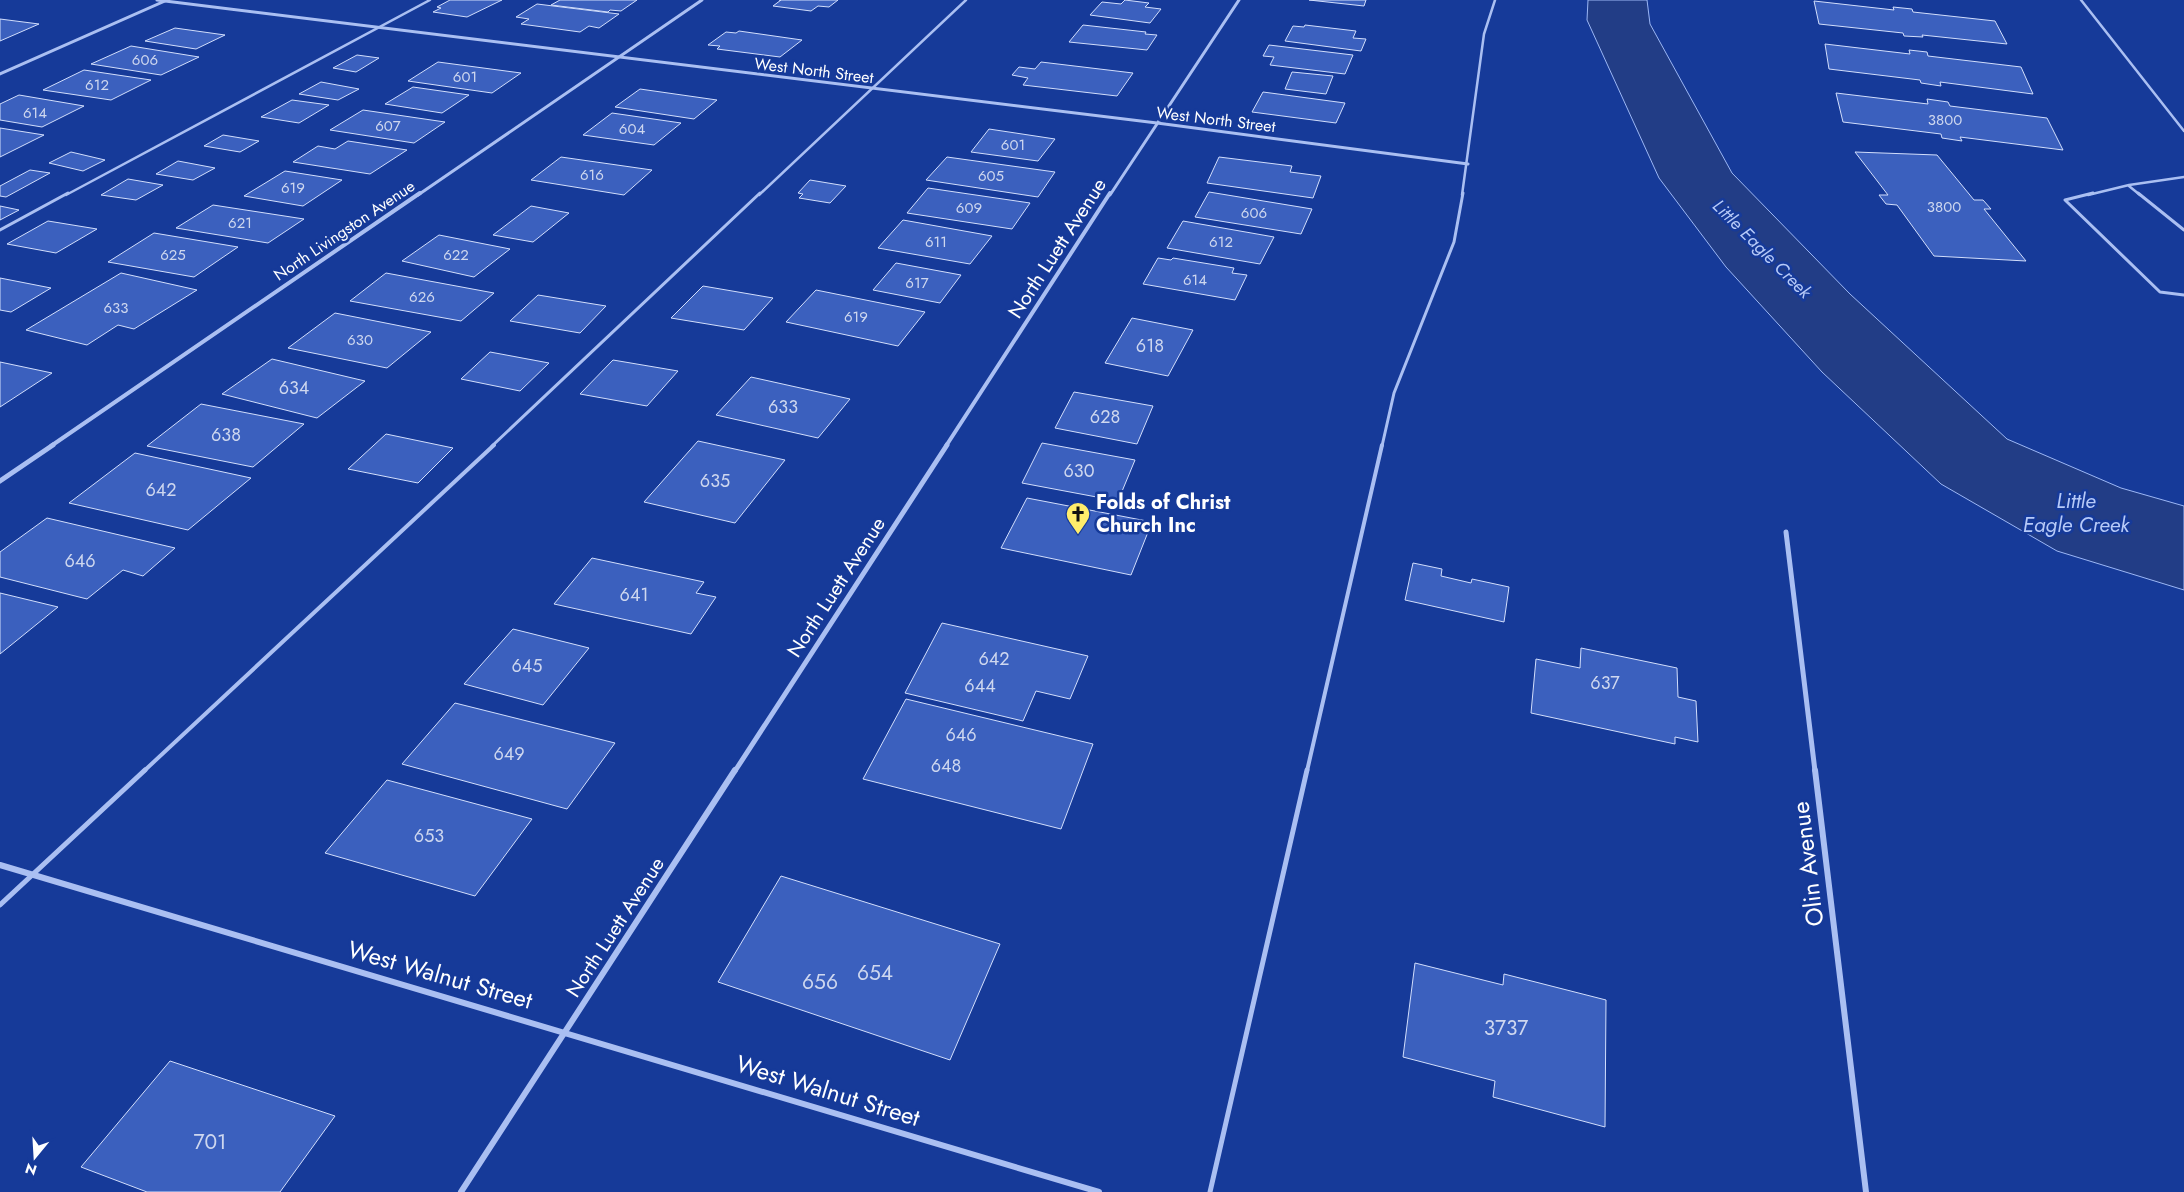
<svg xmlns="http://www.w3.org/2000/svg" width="2184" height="1192" font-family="Jost,sans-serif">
  <rect width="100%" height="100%" fill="#163a99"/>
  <path fill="#223d86" stroke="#9cb7f5" d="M1588 0H1647L1650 24 1732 173 1850 294 2007 439 2121 488 2184 506V590L2057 551 1941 484 1822 372 1726 267 1659 178 1587 20Z"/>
  <g fill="#3b60be" stroke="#d2defc">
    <path d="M450 0H502L467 17 433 12 441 8 437 7Z"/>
    <path d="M560 0H637L621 11 610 10 608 12 551 5Z"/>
    <path d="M779 0H838L829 7 818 6 811 11 773 6 781 0Z"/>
    <path d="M1125 0 1149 3 1145 7 1161 9 1150 23 1090 15 1102 2 1121 4Z"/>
    <path d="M1309 0H1366L1364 6Z"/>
    <path d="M1814 1 1894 10 1893 7 1912 9 1913 12 1995 21 2007 44 1922 35 1923 37 1904 36 1903 33 1819 24Z"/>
    <path d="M537 4 619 14 599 28 589 26 580 32 521 24 529 19 516 17Z"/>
    <path d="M0 19 39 24 0 41Z"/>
    <path d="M1083 25 1146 32 1145 34 1157 35 1147 50 1069 42Z"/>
    <path d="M1305 25 1356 31 1353 38 1366 39 1361 51 1285 41 1293 26 1304 27Z"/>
    <path d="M175 28 225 35 196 49 145 41Z"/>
    <path d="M739 31 802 40 780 57 717 49 720 46 708 45 726 32 736 33Z"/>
    <path d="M1825 44 1910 54 1909 50 1927 52 1928 56 2021 67 2033 94 1940 82 1941 86 1921 83 1920 80 1829 69Z"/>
    <path d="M1269 45 1353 55 1345 74 1270 65 1274 57 1263 56Z"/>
    <path d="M131 46 199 57 161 75 91 64Z"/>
    <path d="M357 55 379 58 356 72 333 68Z"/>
    <path d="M438 62 521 73 492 93 408 81Z"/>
    <path d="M1041 62 1133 73 1117 96 1023 85 1028 78 1012 75 1019 67 1035 69Z"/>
    <path d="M84 70 151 80 111 100 43 90Z"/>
    <path d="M1292 72 1333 76 1326 94 1285 89Z"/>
    <path d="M321 82 359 89 338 100 299 94Z"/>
    <path d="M413 87 469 95 442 113 385 104Z"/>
    <path d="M640 89 717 100 694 119 615 107Z"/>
    <path d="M1263 92 1345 103 1336 123 1252 112Z"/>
    <path d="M1836 93 1928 104 1927 99 1948 102 1950 106 2047 118 2063 150 1960 137 1962 141 1942 138 1941 134 1843 122Z"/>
    <path d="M19 95 84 106 42 127 0 120V104Z"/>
    <path d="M292 100 329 105 299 123 261 117Z"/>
    <path d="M363 110 445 122 414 143 330 130Z"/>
    <path d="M612 113 681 123 654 145 583 135Z"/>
    <path d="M0 128 44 135 0 157Z"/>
    <path d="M989 129 1055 139 1038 161 971 152Z"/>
    <path d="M223 135 259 141 240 152 204 146Z"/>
    <path d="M348 141 407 150 370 174 293 162 318 146 335 149Z"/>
    <path d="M71 152 105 160 83 171 49 163Z"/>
    <path d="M1855 152 1937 155 1974 200H1983L1991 209H1984L2026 261 1934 256 1897 205 1886 204 1879 195H1888Z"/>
    <path d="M561 157 652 170 624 195 531 180Z"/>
    <path d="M947 157 1055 172 1038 197 926 180Z"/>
    <path d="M1219 157 1292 166 1290 172 1321 176 1313 198 1207 183Z"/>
    <path d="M178 161 215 168 193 180 156 174Z"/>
    <path d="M30 170 50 173 6 197 0 196V186Z"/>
    <path d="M285 171 342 180 303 206 244 196Z"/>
    <path d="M128 179 163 185 136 200 101 195Z"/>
    <path d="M810 180 846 186 830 203 799 198 803 194 798 193Z"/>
    <path d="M928 188 1030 203 1012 229 907 213Z"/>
    <path d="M1209 192 1312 209 1301 234 1195 217Z"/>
    <path d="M213 205 304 219 268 243 176 228Z"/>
    <path d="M0 206 19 210 0 220Z"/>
    <path d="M531 206 569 213 533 242 493 235Z"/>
    <path d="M903 220 992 236 970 264 878 248Z"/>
    <path d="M48 221 97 229 56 253 7 244Z"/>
    <path d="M1183 221 1274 237 1260 264 1167 248Z"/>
    <path d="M154 233 238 247 194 277 108 262Z"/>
    <path d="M439 235 510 249 474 277 402 261Z"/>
    <path d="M1158 258 1171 260 1173 258 1234 268 1232 273 1247 275 1235 300 1143 284Z"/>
    <path d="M896 263 961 275 940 303 873 290Z"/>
    <path d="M121 273 197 290 134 329 118 325 87 345 26 330Z"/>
    <path d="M386 273 494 293 461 321 350 301Z"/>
    <path d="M0 278 51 288 11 312 0 310Z"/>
    <path d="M703 286 773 298 744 330 671 318Z"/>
    <path d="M816 290 925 312 898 346 786 322Z"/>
    <path d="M538 295 606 306 580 333 510 321Z"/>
    <path d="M335 313 431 332 387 368 288 348Z"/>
    <path d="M1132 318 1193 330 1168 376 1105 363Z"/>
    <path d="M490 352 549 363 520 391 461 379Z"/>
    <path d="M272 359 365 381 317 418 222 394Z"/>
    <path d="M613 360 678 371 647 406 580 394Z"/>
    <path d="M0 362 52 373 0 407Z"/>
    <path d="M751 377 850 399 818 438 716 415Z"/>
    <path d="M1074 392 1153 406 1137 444 1055 428Z"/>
    <path d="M201 404 304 424 253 467 147 446Z"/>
    <path d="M386 434 453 448 418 483 348 469Z"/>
    <path d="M698 441 785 460 735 523 644 502Z"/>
    <path d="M1042 443 1135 460 1118 501 1022 483Z"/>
    <path d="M135 453 251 478 188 530 69 503Z"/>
    <path d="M1027 498 1152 522 1131 575 1001 548Z"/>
    <path d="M47 518 175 548 143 576 123 570 87 599 0 577V552Z"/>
    <path d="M592 558 704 582 696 593 716 597 691 634 554 604Z"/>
    <path d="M1413 563 1442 569 1441 576 1471 583 1472 579 1509 587 1504 622 1405 600Z"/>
    <path d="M0 593 58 607 0 654Z"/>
    <path d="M942 623 1088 656 1070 699 1036 691 1023 721 905 693Z"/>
    <path d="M513 629 589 648 543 705 464 684Z"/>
    <path d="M1581 648 1677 668 1678 697 1696 701 1698 742 1675 737V744L1531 713 1536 659 1580 668Z"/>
    <path d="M906 699 1093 744 1061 829 863 779Z"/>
    <path d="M455 703 615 743 567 809 402 764Z"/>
    <path d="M387 780 532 819 475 896 325 853Z"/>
    <path d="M781 876 1000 944 950 1060 718 982Z"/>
    <path d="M1415 963 1503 985 1504 974 1606 1000 1605 1127 1493 1097 1495 1081 1403 1057Z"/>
    <path d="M170 1061 335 1116 280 1192H147L81 1167Z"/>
  </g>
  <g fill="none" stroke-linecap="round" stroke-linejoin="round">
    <g stroke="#aabff2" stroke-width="2.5">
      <path d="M2081 0 2184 131"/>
      <path d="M2129 186 2140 195"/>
      <path d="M66 195 430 0"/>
      <path d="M759 195 966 0"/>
      <path d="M1462 195 1484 34 1495 0"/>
      <path d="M2088 195 2129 185 2184 177"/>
    </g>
    <g stroke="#aabff2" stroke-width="3">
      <path d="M2093 193 2065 200 2160 292 2184 295"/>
      <path d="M2138 193 2184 230"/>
      <path d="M0 230 68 193"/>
      <path d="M492 446 760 193"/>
      <path d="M1382 446 1394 393 1454 242 1463 193"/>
    </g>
    <g stroke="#aabff2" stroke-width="4">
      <path d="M144 771 494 445"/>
      <path d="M1307 771 1382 445"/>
    </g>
    <g stroke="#aabff2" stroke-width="5">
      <path d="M0 905 145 770"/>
      <path d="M1210 1192 1307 770"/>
    </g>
    <g stroke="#aabff2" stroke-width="3">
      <path d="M157 0 1157 123 1468 164"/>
      <path d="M0 74 165 1"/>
      <path d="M418 195 702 0"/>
      <path d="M1110 195 1239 0"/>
    </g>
    <g stroke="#aabff2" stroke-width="4">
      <path d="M51 446 420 193"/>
      <path d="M946 446 1110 193"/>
    </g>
    <g stroke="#aabff2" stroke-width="5">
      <path d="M0 481 53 445"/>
      <path d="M1786 532 1815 771"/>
      <path d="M735 771 947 445"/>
    </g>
    <g stroke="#aabff2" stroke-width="6">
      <path d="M1815 770 1866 1192"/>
      <path d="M0 865 1099 1192"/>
      <path d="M461 1192 735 770"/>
    </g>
  </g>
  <defs>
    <g id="church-pin" transform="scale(1.25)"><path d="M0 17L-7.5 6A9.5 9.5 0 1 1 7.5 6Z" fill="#ffec6b" stroke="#163a99"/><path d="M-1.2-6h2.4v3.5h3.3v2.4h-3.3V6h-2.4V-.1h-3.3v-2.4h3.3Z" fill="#111"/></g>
  </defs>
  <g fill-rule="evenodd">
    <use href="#church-pin" x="1078" y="514"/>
  </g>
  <g text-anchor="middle" stroke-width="5" stroke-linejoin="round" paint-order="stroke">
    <g font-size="15" fill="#ced7ef">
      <text x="145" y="65">606</text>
      <text x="465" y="82">601</text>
      <text x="97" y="90">612</text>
      <text x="35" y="118">614</text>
      <text x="1945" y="125">3800</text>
      <text x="388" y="131">607</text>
      <text x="632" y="134">604</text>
      <text x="1013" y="150">601</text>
      <text x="592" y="180">616</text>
      <text x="991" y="181">605</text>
      <text x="293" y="193">619</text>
      <text x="1944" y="212">3800</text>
      <text x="969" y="213">609</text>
      <text x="1254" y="218">606</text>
      <text x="240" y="228">621</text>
      <text x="936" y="247">611</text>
      <text x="1221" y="247">612</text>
      <text x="173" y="260">625</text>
      <text x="456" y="260">622</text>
      <text x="1195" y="285">614</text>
      <text x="917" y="288">617</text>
      <text x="422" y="302">626</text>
      <text x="116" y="313">633</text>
      <text x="856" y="322">619</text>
      <text x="360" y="345">630</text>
    </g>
    <g font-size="16" fill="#fff" stroke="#163a99">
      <text transform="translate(814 70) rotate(7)" y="6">West North Street</text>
      <text transform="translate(1216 119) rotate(7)" y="6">West North Street</text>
      <text transform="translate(344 230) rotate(-34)" y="6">North Livingston Avenue</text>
    </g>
    <g font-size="18" font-style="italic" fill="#b7caf8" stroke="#163a99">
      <text transform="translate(1762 249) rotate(45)" y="6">Little Eagle Creek</text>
    </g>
    <g font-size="18" fill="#ced7ef">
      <text x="1150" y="352">618</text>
      <text x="294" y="394">634</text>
      <text x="783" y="413">633</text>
      <text x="1105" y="423">628</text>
      <text x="226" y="441">638</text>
      <text x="1079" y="477">630</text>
      <text x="715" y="487">635</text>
      <text x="161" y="496">642</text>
      <text x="80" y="567">646</text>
      <text x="634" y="601">641</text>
      <text x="994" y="665">642</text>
      <text x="527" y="672">645</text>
      <text x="1605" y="689">637</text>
      <text x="980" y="692">644</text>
      <text x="961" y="741">646</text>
      <text x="509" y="760">649</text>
      <text x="946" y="772">648</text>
      <text x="429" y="842">653</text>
    </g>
    <g font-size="20" fill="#fff" stroke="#163a99">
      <text transform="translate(1057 248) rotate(-57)" y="7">North Luett Avenue</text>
      <text transform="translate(836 587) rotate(-57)" y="7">North Luett Avenue</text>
      <text transform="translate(615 927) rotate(-57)" y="7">North Luett Avenue</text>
    </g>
    <g font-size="20" font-weight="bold" fill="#fff" stroke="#163a99" text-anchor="start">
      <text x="1096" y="509">Folds of Christ<tspan x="1096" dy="23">Church Inc</tspan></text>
    </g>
    <g font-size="21" font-style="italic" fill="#b7caf8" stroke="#163a99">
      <text x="2076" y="508">Little<tspan x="2076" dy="24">Eagle Creek</tspan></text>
    </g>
    <g font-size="21" fill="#ced7ef">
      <text x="875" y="980">654</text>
      <text x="820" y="989">656</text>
      <text x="1506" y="1035">3737</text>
      <text x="210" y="1149">701</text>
    </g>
    <g font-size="24" fill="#fff" stroke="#163a99">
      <text transform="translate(1808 864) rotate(-97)" y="8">Olin Avenue</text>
      <text transform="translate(440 975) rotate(16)" y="8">West Walnut Street</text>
      <text transform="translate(828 1091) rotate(17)" y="8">West Walnut Street</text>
    </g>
  </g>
  <g transform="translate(35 1157) rotate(198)" stroke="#163a99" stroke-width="4" paint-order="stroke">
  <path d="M0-4L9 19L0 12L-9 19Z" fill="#ffffff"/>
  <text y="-8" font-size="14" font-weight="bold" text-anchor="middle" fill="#ffffff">N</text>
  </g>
</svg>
